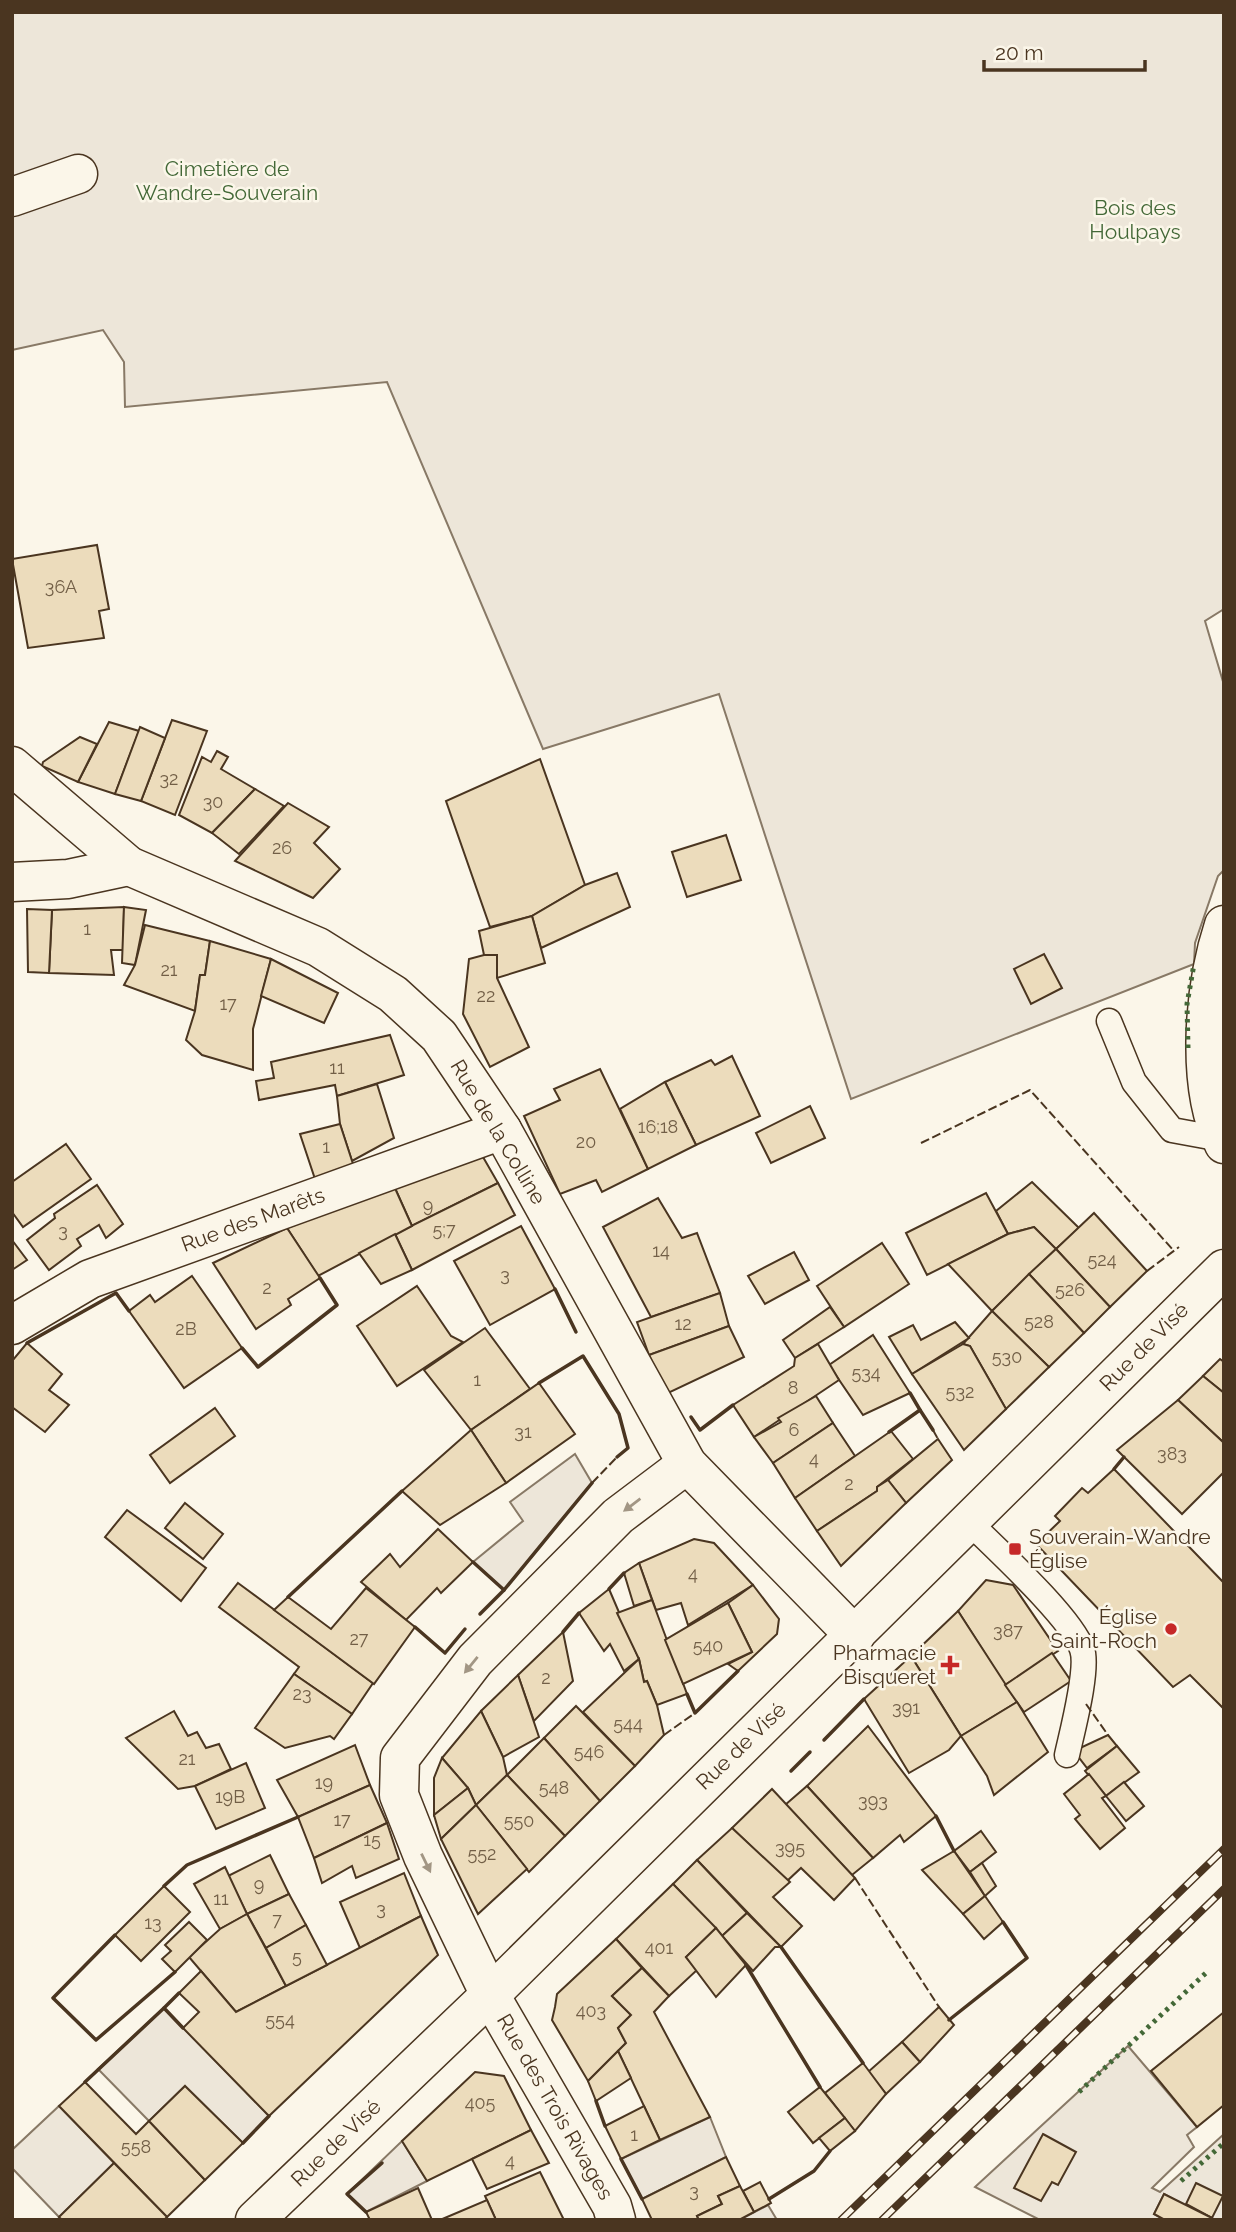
<svg xmlns="http://www.w3.org/2000/svg" width="1236" height="2232" font-family="Raleway,sans-serif">
  <rect width="100%" height="100%" fill="#fbf6e9"/>
  <g fill="#ede6d9" stroke="#887966" stroke-width="2">
    <path d="M12 12H1224V609L1205 621 1224 685V870L1218 876 1195 943 1194 964 851 1099 719 694 543 749 387 382 125 407 124 362 103 330 12 350Z"/>
    <path d="M575 1454 592 1483 504 1590 473 1562 523 1521 510 1502Z"/>
    <path d="M164 2008 269 2116 243 2143 185 2086 149 2121 98 2069Z"/>
    <path d="M1128 2046 1197 2127 1187 2135 1194 2147 1152 2188 1160 2192 1224 2134V2220H1211L1164 2194 1154 2214 1165 2220H1040L975 2187Z"/>
    <path d="M59 2106 114 2163 59 2217 12 2168V2150Z"/>
    <path d="M710 2117 726 2157 642 2199 621 2159Z"/>
    <path d="M402 2141 427 2181 366 2212 347 2194Z"/>
    <path d="M768 2205 777 2220H739Z"/>
  </g>
  <g fill="#ecdcbc" stroke="#4a3520" stroke-width="2">
    <path d="M97 545 109 609 99 611 104 638 28 648 12 559Z"/>
    <path d="M172 720 207 731 175 815 141 801Z"/>
    <path d="M109 722 139 731 115 794 78 782Z"/>
    <path d="M140 727 165 738 141 801 115 794Z"/>
    <path d="M80 737 97 744 78 782 42 766 43 762Z"/>
    <path d="M217 751 228 757 221 769 255 789 212 833 179 815 202 757 211 762Z"/>
    <path d="M540 759 585 885 532 916 490 927 446 801Z"/>
    <path d="M255 789 284 806 239 854 212 833Z"/>
    <path d="M288 803 329 827 314 843 340 869 313 898 235 861Z"/>
    <path d="M726 835 741 880 687 897 672 852Z"/>
    <path d="M617 873 630 907 541 948 532 916 585 885Z"/>
    <path d="M124 907 123 950H111L114 975 49 973 52 910Z"/>
    <path d="M124 907 146 910 135 965 122 963Z"/>
    <path d="M27 909 52 910 49 973 28 972Z"/>
    <path d="M532 916 545 963 497 978V955H484L479 931Z"/>
    <path d="M145 925 210 941 205 975H200L195 1011 124 985 135 965Z"/>
    <path d="M210 941 271 959 253 1029V1070L202 1055 186 1040 195 1011 200 975H205Z"/>
    <path d="M1044 954 1062 988 1031 1004 1014 969Z"/>
    <path d="M484 955H497V978L529 1047 490 1067 463 1014 469 959Z"/>
    <path d="M271 959 338 993 324 1023 261 996Z"/>
    <path d="M390 1035 404 1075 337 1096 335 1085 259 1100 256 1081 274 1078 271 1062Z"/>
    <path d="M732 1056 760 1116 696 1145 665 1082 711 1060 715 1065Z"/>
    <path d="M600 1069 648 1169 602 1192 596 1180 560 1194 524 1116 560 1100 554 1089Z"/>
    <path d="M665 1082 696 1145 648 1169 620 1109Z"/>
    <path d="M377 1084 394 1138 352 1161 340 1124 337 1096Z"/>
    <path d="M810 1106 825 1138 771 1163 756 1133Z"/>
    <path d="M340 1124 354 1167 315 1179 300 1134Z"/>
    <path d="M66 1144 91 1179 23 1227 12 1212V1182Z"/>
    <path d="M483 1157 498 1183 412 1226 394 1186Z"/>
    <path d="M1032 1182 1079 1228 1056 1249 1034 1227 1008 1234 996 1211Z"/>
    <path d="M498 1183 515 1215 412 1270 395 1234Z"/>
    <path d="M97 1185 123 1224 106 1238 99 1225 77 1239 81 1246 49 1270 27 1240 55 1218 54 1214Z"/>
    <path d="M394 1186 412 1226 318 1276 287 1228Z"/>
    <path d="M986 1193 1008 1234 927 1275 906 1233Z"/>
    <path d="M658 1198 682 1238 697 1233 720 1293 651 1317 603 1227Z"/>
    <path d="M1094 1213 1147 1271 1110 1307 1056 1249Z"/>
    <path d="M521 1226 555 1289 490 1325 454 1261Z"/>
    <path d="M1034 1227 1056 1249 992 1311 948 1264 1008 1234Z"/>
    <path d="M287 1228 320 1278 288 1299 291 1305 256 1329 213 1263Z"/>
    <path d="M395 1234 412 1270 381 1284 359 1253Z"/>
    <path d="M12 1240 27 1260 12 1270Z"/>
    <path d="M882 1243 909 1284 844 1327 817 1286Z"/>
    <path d="M1056 1249 1110 1307 1084 1333 1029 1274Z"/>
    <path d="M794 1252 809 1280 765 1304 748 1276Z"/>
    <path d="M1029 1274 1084 1333 1049 1367 992 1311Z"/>
    <path d="M192 1276 242 1348 184 1388 129 1311 150 1295 155 1302Z"/>
    <path d="M417 1286 451 1336 463 1342 397 1386 357 1326Z"/>
    <path d="M720 1293 729 1326 649 1355 637 1322Z"/>
    <path d="M830 1307 844 1327 795 1358 783 1340Z"/>
    <path d="M992 1311 1049 1367 1006 1409 970 1346 963 1344Z"/>
    <path d="M955 1322 969 1338 912 1374 889 1337 913 1325 921 1340Z"/>
    <path d="M729 1326 744 1357 666 1394 649 1355Z"/>
    <path d="M485 1328 530 1389 471 1430 424 1370Z"/>
    <path d="M873 1335 910 1393 863 1415 829 1365Z"/>
    <path d="M27 1343 62 1374 49 1390 69 1405 45 1432 12 1407V1361Z"/>
    <path d="M818 1344 839 1380 754 1437 733 1405 794 1366 795 1358Z"/>
    <path d="M963 1344 970 1346 1006 1409 964 1450 912 1374Z"/>
    <path d="M1220 1359 1224 1362V1393L1203 1376Z"/>
    <path d="M1203 1376 1224 1393V1443L1178 1400Z"/>
    <path d="M539 1383 575 1434 506 1483 471 1430Z"/>
    <path d="M816 1396 833 1423 773 1463 754 1437 781 1422 778 1418Z"/>
    <path d="M1178 1400 1224 1443V1472L1182 1514 1117 1450Z"/>
    <path d="M215 1408 235 1436 170 1483 150 1455Z"/>
    <path d="M833 1423 855 1456 795 1498 773 1463Z"/>
    <path d="M471 1430 506 1483 440 1525 402 1491Z"/>
    <path d="M891 1431 913 1459 877 1487V1491L817 1531 795 1498Z"/>
    <path d="M938 1439 952 1460 906 1503 888 1480Z"/>
    <path d="M1114 1469 1224 1583V1709L1190 1675 1173 1687 1036 1544 1060 1521 1055 1516 1082 1488 1088 1493Z"/>
    <path d="M888 1480 906 1503 841 1566 817 1531 877 1491V1487Z"/>
    <path d="M185 1503 223 1534 203 1559 165 1528Z"/>
    <path d="M127 1510 206 1568 181 1601 105 1537Z"/>
    <path d="M438 1529 473 1562 441 1593 437 1588 406 1620 361 1582 390 1554 400 1567Z"/>
    <path d="M694 1539 714 1543 753 1585 688 1625 681 1603 656 1610 639 1563Z"/>
    <path d="M639 1563 652 1600 634 1606 624 1573Z"/>
    <path d="M986 1580 1013 1585 1058 1651 1005 1685 958 1611Z"/>
    <path d="M238 1583 373 1683 352 1714 294 1674 299 1667 219 1607Z"/>
    <path d="M753 1585 779 1619 777 1634 738 1671 728 1664 752 1652 728 1603Z"/>
    <path d="M366 1588 415 1627 374 1684 274 1610 288 1597 331 1629Z"/>
    <path d="M609 1589 639 1659 624 1671 610 1644 604 1651 579 1613Z"/>
    <path d="M652 1600 687 1694 657 1705 647 1681 644 1682 639 1659 617 1613Z"/>
    <path d="M728 1603 752 1652 683 1684 665 1640Z"/>
    <path d="M958 1611 1017 1702 961 1736 911 1656Z"/>
    <path d="M563 1632 573 1681 534 1721 518 1675Z"/>
    <path d="M1052 1653 1071 1681 1024 1712 1005 1685Z"/>
    <path d="M911 1656 961 1736 949 1750 909 1773 864 1699Z"/>
    <path d="M639 1659 644 1682 647 1681 657 1705 664 1735 635 1766 583 1712Z"/>
    <path d="M294 1674 352 1714 334 1739 330 1736 285 1748 255 1728Z"/>
    <path d="M518 1675 539 1737 503 1757 481 1711Z"/>
    <path d="M1017 1702 1048 1752 994 1795 987 1776 961 1736Z"/>
    <path d="M576 1706 635 1766 600 1801 544 1738Z"/>
    <path d="M174 1711 188 1736 197 1732 206 1748 219 1744 231 1769 195 1786 178 1789 126 1738Z"/>
    <path d="M481 1711 503 1757 507 1775 476 1805 468 1788 442 1758Z"/>
    <path d="M868 1726 936 1816 904 1842 900 1835 873 1858 807 1786Z"/>
    <path d="M1108 1735 1117 1746 1087 1768 1077 1755 1080 1748Z"/>
    <path d="M544 1738 600 1801 565 1836 507 1775Z"/>
    <path d="M355 1745 370 1785 298 1817 277 1780Z"/>
    <path d="M1117 1746 1139 1772 1106 1796 1085 1771Z"/>
    <path d="M442 1758 468 1788 434 1815V1778Z"/>
    <path d="M246 1763 265 1808 216 1829 195 1786Z"/>
    <path d="M1089 1774 1106 1796 1102 1798 1125 1828 1100 1849 1075 1819 1080 1815 1064 1794Z"/>
    <path d="M507 1775 565 1836 529 1872 476 1805Z"/>
    <path d="M1124 1782 1144 1806 1126 1821 1106 1796Z"/>
    <path d="M370 1785 387 1823 314 1858 298 1817Z"/>
    <path d="M807 1786 873 1858 852 1875 785 1805Z"/>
    <path d="M468 1788 476 1805 441 1839 434 1815Z"/>
    <path d="M772 1789 855 1878 834 1900 801 1868 787 1881 732 1828Z"/>
    <path d="M476 1805 527 1869 478 1914 441 1839Z"/>
    <path d="M387 1823 399 1859 356 1878 352 1866 322 1883 314 1858Z"/>
    <path d="M732 1828 790 1882 773 1897 802 1926 781 1947 697 1860Z"/>
    <path d="M981 1831 996 1852 970 1872 954 1851Z"/>
    <path d="M954 1851 985 1896 963 1914 922 1870Z"/>
    <path d="M270 1855 289 1894 247 1914 228 1876Z"/>
    <path d="M697 1860 747 1913 722 1936 673 1884Z"/>
    <path d="M982 1863 996 1886 985 1896 970 1872Z"/>
    <path d="M225 1867 247 1914 220 1929 194 1884Z"/>
    <path d="M404 1873 421 1916 360 1948 340 1902Z"/>
    <path d="M673 1884 716 1928 686 1957 697 1970 669 1996 616 1939Z"/>
    <path d="M164 1886 190 1912 141 1961 115 1935Z"/>
    <path d="M289 1894 306 1925 266 1948 247 1914Z"/>
    <path d="M985 1896 1003 1922 984 1939 963 1914Z"/>
    <path d="M747 1913 781 1947H775L753 1971 722 1936Z"/>
    <path d="M247 1914 286 1986 236 2012 189 1957 220 1929Z"/>
    <path d="M421 1916 438 1955 269 2116 183 2028 199 2012 179 1993 201 1971 236 2012Z"/>
    <path d="M189 1922 207 1940 175 1972 162 1959 171 1951 165 1945Z"/>
    <path d="M306 1925 327 1965 286 1986 266 1948Z"/>
    <path d="M716 1928 746 1965 716 1997 686 1957Z"/>
    <path d="M616 1939 642 1968 612 1996 631 2015 618 2028 626 2043 588 2081 552 2020 555 2007 557 1994Z"/>
    <path d="M642 1968 669 1996 654 2012 710 2117 660 2140 618 2051 626 2043 618 2028 631 2015 612 1996Z"/>
    <path d="M939 2007 954 2025 920 2062 902 2042Z"/>
    <path d="M1224 2012V2105L1197 2127 1151 2071Z"/>
    <path d="M902 2042 920 2062 886 2094 868 2072Z"/>
    <path d="M618 2051 631 2078 596 2101 588 2081Z"/>
    <path d="M863 2063 886 2094 855 2131 825 2093Z"/>
    <path d="M475 2072 504 2076 531 2130 427 2181 402 2141Z"/>
    <path d="M85 2082 136 2134 149 2121 205 2180 167 2217 59 2106Z"/>
    <path d="M185 2086 243 2143 205 2180 149 2121Z"/>
    <path d="M820 2087 845 2118 813 2143 788 2112Z"/>
    <path d="M644 2106 660 2140 621 2159 605 2126Z"/>
    <path d="M845 2118 855 2131 830 2151 819 2138Z"/>
    <path d="M531 2130 549 2163 487 2189 472 2159Z"/>
    <path d="M1043 2134 1076 2152 1058 2185 1052 2182 1041 2201 1014 2188Z"/>
    <path d="M726 2157 740 2186 718 2196 722 2204 697 2216 699 2220H652L642 2199Z"/>
    <path d="M114 2163 167 2217 164 2220H62L59 2217Z"/>
    <path d="M540 2172 564 2220H496L485 2196Z"/>
    <path d="M760 2182 771 2203 754 2212 743 2191Z"/>
    <path d="M1196 2183 1223 2196 1212 2218 1186 2204Z"/>
    <path d="M740 2186 754 2212 739 2220H699L697 2216 722 2204 718 2196Z"/>
    <path d="M418 2188 432 2220H370L366 2212Z"/>
    <path d="M1164 2194 1212 2218 1211 2220H1165L1154 2214Z"/>
    <path d="M487 2200 496 2220H440Z"/>
  </g>
  <g fill="none" stroke-linecap="round" stroke-linejoin="round">
    <g stroke="#4a3520" stroke-width="27">
      <g id="service">
        <path d="M1109 1021 1134 1082 1172 1130 1221 1139"/>
        <path d="M968 1521C994 1547 1072 1618 1082 1649 1089 1669 1072 1732 1067 1755"/>
      </g>
    </g>
    <g stroke="#4a3520" stroke-width="41">
      <g id="minor">
        <path d="M12 197 78 174"/>
        <path d="M12 766 129 866 318 947 393 994 439 1036 502 1130 687 1464 855 1636"/>
        <path d="M12 882 68 879 129 866"/>
        <path d="M1224 925C1204 986 1195 1085 1224 1144"/>
        <path d="M12 1325 90 1279 502 1130"/>
        <path d="M616 2220 612 2206 490 1995 423 1856 399 1795 400 1758 475 1660 618 1516 687 1464"/>
      </g>
    </g>
    <g stroke="#4a3520" stroke-width="41">
      <path id="tertiary" d="M255 2220 490 1995 1224 1269"/>
    </g>
    <use href="#service" stroke="#fbf6e9" stroke-width="24"/>
    <use href="#minor" stroke="#fbf6e9" stroke-width="38"/>
    <use href="#tertiary" stroke="#fbf6e9" stroke-width="38"/>
    <g stroke="#4a3520" stroke-width="8">
      <g id="rail">
        <path d="M841 2220 1224 1849"/>
        <path d="M882 2220 1224 1889"/>
      </g>
    </g>
    <use href="#rail" stroke="#fbf6e9" stroke-width="5" stroke-dasharray="16" stroke-linecap="butt"/>
    <g stroke="#436837" stroke-width="5" stroke-dasharray="3.5 5" stroke-linecap="butt">
      <path d="M1188 1048 1187 1004 1194 964"/>
      <path d="M1079 2092 1208 1971"/>
      <path d="M1181 2181 1224 2143"/>
    </g>
    <g stroke="#4a3520" stroke-width="2" stroke-dasharray="9 3.5" stroke-linecap="butt">
      <path d="M921 1143 1030 1090 1174 1251"/>
      <path d="M1147 1271 1179 1247"/>
      <path d="M933 1430 938 1439"/>
      <path d="M592 1483 617 1457"/>
      <path d="M1086 1704 1108 1735"/>
      <path d="M664 1735 695 1713"/>
      <path d="M855 1878 939 2007"/>
    </g>
    <g stroke="#4a3520" stroke-width="3.5">
      <path d="M555 1289 576 1332"/>
      <path d="M27 1343 116 1293 129 1311"/>
      <path d="M242 1348 258 1367 337 1305 320 1278"/>
      <path d="M539 1383 583 1356 619 1414 628 1448 617 1457"/>
      <path d="M910 1393 920 1410"/>
      <path d="M691 1417 700 1430 733 1405"/>
      <path d="M889 1432 920 1410 933 1430"/>
      <path d="M1114 1469 1124 1457"/>
      <path d="M473 1562 504 1590 592 1483"/>
      <path d="M609 1589 624 1573"/>
      <path d="M288 1597 402 1491"/>
      <path d="M480 1614 504 1590"/>
      <path d="M415 1627 445 1653 465 1629"/>
      <path d="M563 1632 579 1613"/>
      <path d="M687 1694 695 1713 738 1671"/>
      <path d="M824 1740 864 1699"/>
      <path d="M791 1771 810 1752"/>
      <path d="M936 1816 954 1851"/>
      <path d="M164 1886 187 1865 298 1817"/>
      <path d="M115 1935 53 1998 96 2040 175 1972"/>
      <path d="M781 1947 863 2063"/>
      <path d="M746 1965 820 2087"/>
      <path d="M179 1993 164 2008 183 2028"/>
      <path d="M949 2020 1027 1958 1003 1922"/>
      <path d="M85 2082 164 2008"/>
      <path d="M596 2101 605 2126"/>
      <path d="M243 2143 269 2116"/>
      <path d="M621 2159 642 2199"/>
      <path d="M769 2199 814 2171 830 2151"/>
      <path d="M366 2212 347 2194 382 2163"/>
    </g>
  </g>
  <defs><path id="oneway-solid" d="M-6-.8H1V-3.2L6.5 0L1 3.2V.8H-6Z" transform="scale(1.75)"/></defs>
  <g fill="#a29684">
    <use href="#oneway-solid" transform="translate(632 1505) rotate(143)"/>
    <use href="#oneway-solid" transform="translate(471 1665) rotate(129)"/>
    <use href="#oneway-solid" transform="translate(426 1863) rotate(64)"/>
  </g>
  <g fill="#c62828" stroke="#fbf6e9" stroke-width="2.5">
    <rect x="1008" y="1542" width="14" height="14" rx="3.5"/>
    <circle cx="1171" cy="1629" r="7"/>
    <path d="M946.5 1654.5h7v7h7v7h-7v7h-7v-7h-7v-7h7z"/>
  </g>
  <g text-anchor="middle" stroke-width="5" stroke-linejoin="round" paint-order="stroke">
    <g font-size="18" fill="#725f47">
      <text x="61" y="593">36A</text>
      <text x="169" y="785">32</text>
      <text x="213" y="808">30</text>
      <text x="282" y="854">26</text>
      <text x="87" y="935">1</text>
      <text x="169" y="976">21</text>
      <text x="486" y="1002">22</text>
      <text x="228" y="1010">17</text>
      <text x="337" y="1074">11</text>
      <text x="658" y="1133">16;18</text>
      <text x="586" y="1148">20</text>
      <text x="326" y="1153">1</text>
      <text x="428" y="1212">9</text>
      <text x="444" y="1236">5;7</text>
      <text x="63" y="1237">3</text>
      <text x="661" y="1257">14</text>
      <text x="1102" y="1266">524</text>
      <text x="505" y="1281">3</text>
      <text x="267" y="1294">2</text>
      <text x="1070" y="1296">526</text>
      <text x="1039" y="1328">528</text>
      <text x="683" y="1330">12</text>
      <text x="186" y="1335">2B</text>
      <text x="1007" y="1363">530</text>
      <text x="866" y="1379">534</text>
      <text x="477" y="1386">1</text>
      <text x="793" y="1394">8</text>
      <text x="960" y="1398">532</text>
      <text x="794" y="1436">6</text>
      <text x="523" y="1438">31</text>
      <text x="1172" y="1460">383</text>
      <text x="814" y="1465">4</text>
      <text x="849" y="1490">2</text>
      <text x="693" y="1580">4</text>
      <text x="1008" y="1637">387</text>
      <text x="359" y="1645">27</text>
      <text x="708" y="1652">540</text>
      <text x="546" y="1684">2</text>
      <text x="302" y="1700">23</text>
      <text x="906" y="1714">391</text>
      <text x="628" y="1730">544</text>
      <text x="589" y="1758">546</text>
      <text x="187" y="1765">21</text>
      <text x="324" y="1789">19</text>
      <text x="554" y="1794">548</text>
      <text x="230" y="1803">19B</text>
      <text x="873" y="1807">393</text>
      <text x="342" y="1826">17</text>
      <text x="519" y="1827">550</text>
      <text x="372" y="1846">15</text>
      <text x="790" y="1854">395</text>
      <text x="482" y="1860">552</text>
      <text x="259" y="1891">9</text>
      <text x="221" y="1905">11</text>
      <text x="381" y="1915">3</text>
      <text x="277" y="1926">7</text>
      <text x="153" y="1929">13</text>
      <text x="659" y="1954">401</text>
      <text x="297" y="1963">5</text>
      <text x="591" y="2017">403</text>
      <text x="280" y="2026">554</text>
      <text x="480" y="2109">405</text>
      <text x="634" y="2141">1</text>
      <text x="136" y="2153">558</text>
      <text x="510" y="2167">4</text>
      <text x="694" y="2197">3</text>
    </g>
    <g font-size="21" fill="#436837" stroke="#fbf6e9">
      <text x="227" y="176">Cimetière de<tspan x="227" dy="24">Wandre-Souverain</tspan></text>
      <text x="1135" y="215">Bois des<tspan x="1135" dy="24">Houlpays</tspan></text>
    </g>
    <g font-size="21" fill="#4a3520" stroke="#fbf6e9">
      <text transform="translate(498 1132) rotate(59)" y="7">Rue de la Colline</text>
      <text transform="translate(253 1220) rotate(-20)" y="7">Rue des Marêts</text>
      <text transform="translate(1144 1347) rotate(-45)" y="7">Rue de Visé</text>
      <text transform="translate(741 1746) rotate(-44)" y="7">Rue de Visé</text>
      <text transform="translate(555 2107) rotate(60)" y="7">Rue des Trois Rivages</text>
      <text transform="translate(336 2143) rotate(-44)" y="7">Rue de Visé</text>
    </g>
    <g font-size="21" fill="#4a3520" stroke="#fbf6e9" text-anchor="end">
      <text x="1029" y="1544" text-anchor="start">Souverain-Wandre<tspan x="1029" dy="24">Église</tspan></text>
      <text x="1157" y="1624">Église<tspan x="1157" dy="24">Saint-Roch</tspan></text>
      <text x="936" y="1660">Pharmacie<tspan x="936" dy="24">Bisqueret</tspan></text>
    </g>
  </g>
  <rect width="1236" height="2232" fill="none" stroke="#4a3520" stroke-width="28"/>
  <path d="M984 60v10h161v-10" fill="none" stroke="#4a3520" stroke-width="3.5"/>
  <text x="995" y="60" font-size="21" fill="#4a3520" stroke="#fbf6e9" stroke-width="5" paint-order="stroke">20 m</text>
</svg>
